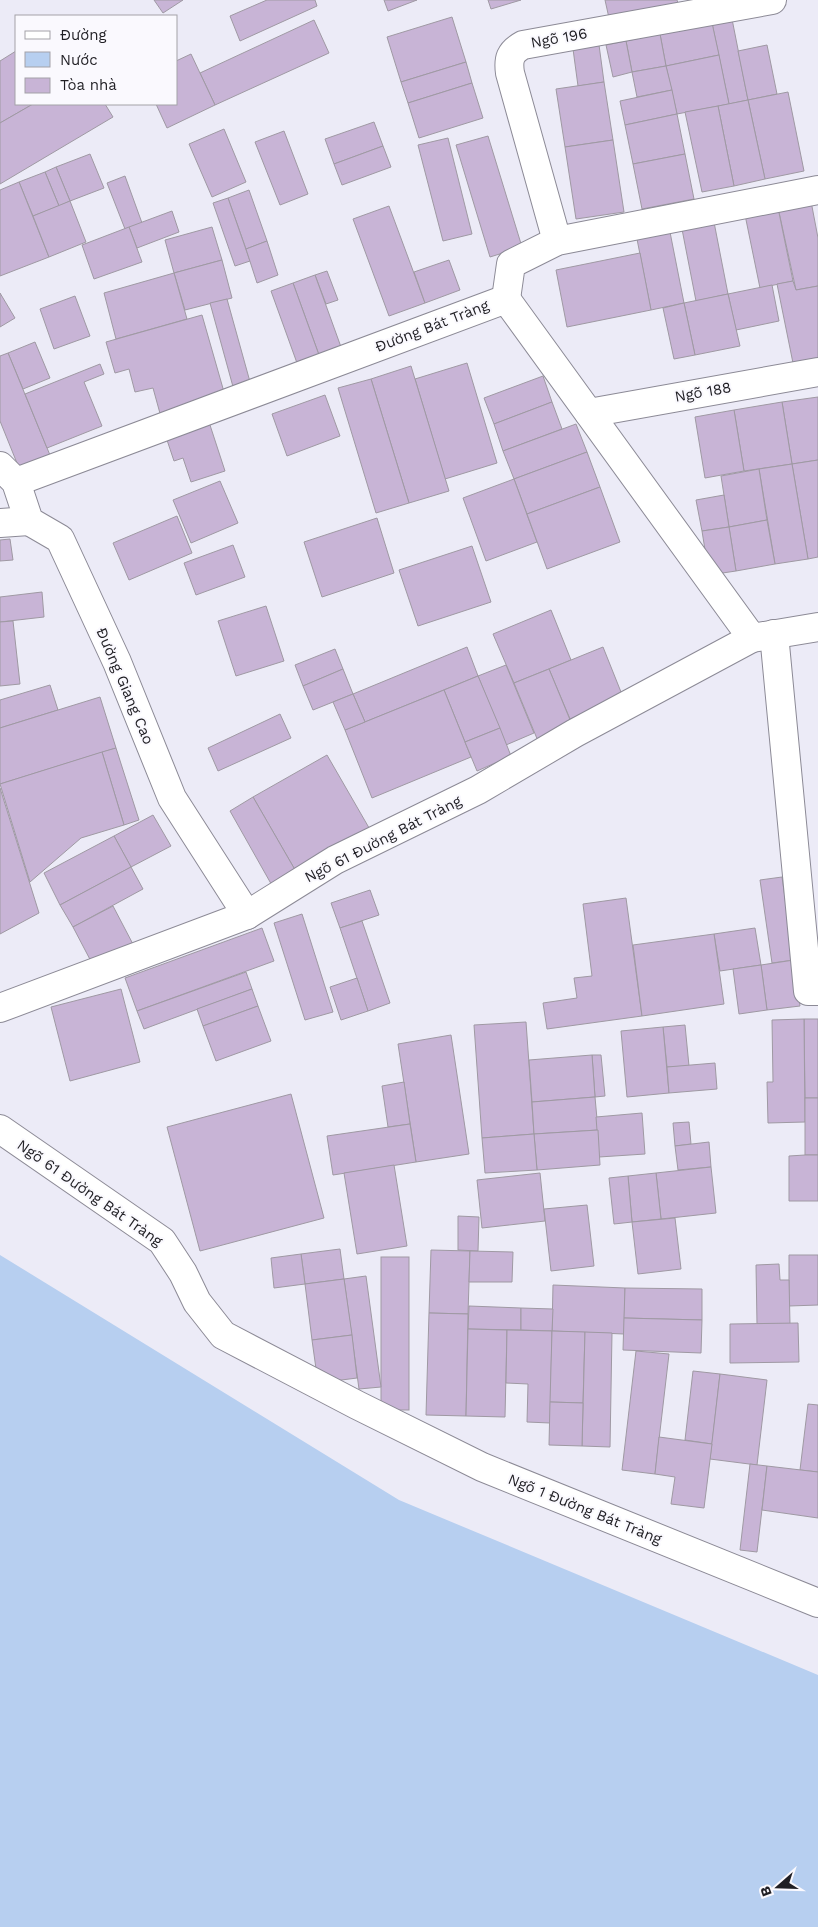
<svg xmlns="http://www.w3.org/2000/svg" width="818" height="1927" font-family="'Work Sans',sans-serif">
  <rect width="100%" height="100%" fill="#ecebf7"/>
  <path fill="#b7cff0" d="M0 1255 399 1500 818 1675V1927H0Z"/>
  <g fill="#c8b4d6" stroke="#9f99a3">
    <path d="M154 0H183L163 13Z"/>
    <path d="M267 0H315L317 6 240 41 230 16Z"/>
    <path d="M384 0H417L388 11Z"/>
    <path d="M488 0H521L491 9Z"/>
    <path d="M605 0H677L678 3 609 18Z"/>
    <path d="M452 17 466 62 401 82 387 37Z"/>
    <path d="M732 19 748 100 729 104 712 23Z"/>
    <path d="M314 20 329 53 215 105 200 73Z"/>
    <path d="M712 23 719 55 666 66 660 34Z"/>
    <path d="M660 34 666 66 632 72 626 41Z"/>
    <path d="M626 41 632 72 613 77 606 45Z"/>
    <path d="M599 45 604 82 578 86 573 49Z"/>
    <path d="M767 45 777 94 748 100 738 51Z"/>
    <path d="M16 51V104H33L0 123V61Z"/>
    <path d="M191 54 215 105 167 128 156 104H176V61Z"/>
    <path d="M719 55 729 104 677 114 666 66Z"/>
    <path d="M466 62 472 83 408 103 401 82Z"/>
    <path d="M666 66 672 90 637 97 632 72Z"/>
    <path d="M604 82 613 140 565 147 556 89Z"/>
    <path d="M472 83 483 118 419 138 408 103Z"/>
    <path d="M672 90 677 114 625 125 620 101Z"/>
    <path d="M788 92 804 171 765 179 748 100Z"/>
    <path d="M748 100 765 179 734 186 718 106Z"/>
    <path d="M33 104H105L113 117 0 184V123Z"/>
    <path d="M718 106 734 186 702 192 685 112Z"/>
    <path d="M677 114 685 154 633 164 625 125Z"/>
    <path d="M374 122 383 146 334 164 325 139Z"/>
    <path d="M224 129 246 182 212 197 189 144Z"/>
    <path d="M284 131 308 194 280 205 255 142Z"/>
    <path d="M488 136 522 247 490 257 456 145Z"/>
    <path d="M448 138 472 234 443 241 418 145Z"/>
    <path d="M613 140 624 212 576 219 565 147Z"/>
    <path d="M383 146 391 167 342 185 334 164Z"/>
    <path d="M90 154 104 188 70 201 56 167Z"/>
    <path d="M685 154 694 199 642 209 633 164Z"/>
    <path d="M56 167 70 201 59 206 45 172Z"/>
    <path d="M45 172 59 206 33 216 19 182Z"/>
    <path d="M125 176 142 223 125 229 107 183Z"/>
    <path d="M19 182 49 257 0 276V190Z"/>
    <path d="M249 190 267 241 246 249 228 198Z"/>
    <path d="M810 196 818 238V286L796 290 777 203Z"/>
    <path d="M228 198 250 261 235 266 213 203Z"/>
    <path d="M70 201 86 242 49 257 33 216Z"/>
    <path d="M777 203 793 281 760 288 744 210Z"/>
    <path d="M389 206 425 303 389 316 353 219Z"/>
    <path d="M172 211 179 232 137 248 129 227Z"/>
    <path d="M713 217 728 294 696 301 681 224Z"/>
    <path d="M129 227 142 262 94 279 82 245Z"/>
    <path d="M212 227 222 260 174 273 165 240Z"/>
    <path d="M669 227 684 303 651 310 636 234Z"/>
    <path d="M267 241 278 275 257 283 246 249Z"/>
    <path d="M640 253 651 310 567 327 556 270Z"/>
    <path d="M222 260 232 298 185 310 174 273Z"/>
    <path d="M449 260 460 290 425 303 414 272Z"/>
    <path d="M327 271 338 300 326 304 315 275Z"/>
    <path d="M174 273 187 319 116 339 104 293Z"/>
    <path d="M315 275 341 347 319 355 293 283Z"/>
    <path d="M793 281 796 290 818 286V363L794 368 777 284Z"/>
    <path d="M293 283 319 355 297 363 271 291Z"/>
    <path d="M772 285 779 321 736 330 728 294Z"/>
    <path d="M0 293 15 318 0 327Z"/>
    <path d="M728 294 740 346 695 355 684 303Z"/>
    <path d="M75 296 90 336 54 349 40 309Z"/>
    <path d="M227 299 252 389 235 394 210 303Z"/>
    <path d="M684 303 695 355 674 359 663 308Z"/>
    <path d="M202 315 226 399 161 417 153 388 135 392 129 369 115 373 106 342Z"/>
    <path d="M35 342 50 378 23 389 8 353Z"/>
    <path d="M8 353 52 460 21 473 0 421V356Z"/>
    <path d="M467 363 497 463 445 479 415 379Z"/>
    <path d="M100 364 104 374 84 382 102 426 47 448 25 394Z"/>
    <path d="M411 366 449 491 409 503 371 379Z"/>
    <path d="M543 376 552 402 494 424 484 398Z"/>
    <path d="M371 379 409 503 376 513 338 388Z"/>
    <path d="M325 395 340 436 287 456 272 414Z"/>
    <path d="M818 397V460L792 464 782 402Z"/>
    <path d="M552 402 562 429 503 451 494 424Z"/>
    <path d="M782 402 792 464 744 471 734 410Z"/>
    <path d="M734 410 744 471 705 478 695 417Z"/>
    <path d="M208 419 225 471 191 482 183 458 174 461 165 434Z"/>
    <path d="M576 424 587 452 514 479 503 451Z"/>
    <path d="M587 452 600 487 527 514 514 479Z"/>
    <path d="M818 460V557L808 559 792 464Z"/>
    <path d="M792 464 808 559 775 564 759 469Z"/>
    <path d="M759 469 767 520 729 527 721 476Z"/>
    <path d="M514 479 537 542 486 561 463 498Z"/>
    <path d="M220 481 238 523 191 543 173 500Z"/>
    <path d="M600 487 620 542 547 569 527 514Z"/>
    <path d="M724 495 729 527 702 531 696 500Z"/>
    <path d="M177 516 192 553 129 580 113 543Z"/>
    <path d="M377 518 394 573 322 597 304 542Z"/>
    <path d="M767 520 775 564 736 571 729 527Z"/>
    <path d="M729 527 736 571 709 575 702 531Z"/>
    <path d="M10 539 13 560 0 561V540Z"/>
    <path d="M233 545 245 577 196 595 184 563Z"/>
    <path d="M472 546 491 602 418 626 399 570Z"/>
    <path d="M42 592 44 617 0 622V597Z"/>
    <path d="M266 606 284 661 236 676 218 621Z"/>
    <path d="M551 610 571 660 514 683 493 634Z"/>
    <path d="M13 621 20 684 0 686V622Z"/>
    <path d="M467 647 478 676 365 722 353 694Z"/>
    <path d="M603 647 623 697 570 719 549 669Z"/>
    <path d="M335 649 343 669 303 686 295 665Z"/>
    <path d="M506 665 534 733 506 745 478 676Z"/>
    <path d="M343 669 353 694 313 710 303 686Z"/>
    <path d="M549 669 573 727 538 741 514 683Z"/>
    <path d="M478 676 500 728 465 742 444 690Z"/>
    <path d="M50 685 58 710 0 728V700Z"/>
    <path d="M444 690 471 757 372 798 345 730Z"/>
    <path d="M353 694 365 722 345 730 333 702Z"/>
    <path d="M100 697 116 748 0 784V728Z"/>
    <path d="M280 714 291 738 218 771 208 748Z"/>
    <path d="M500 728 511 756 477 771 465 742Z"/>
    <path d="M116 748 139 820 124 825 102 752Z"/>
    <path d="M102 752 124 825 81 838 30 882 0 784Z"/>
    <path d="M327 755 372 833 298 875 253 797Z"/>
    <path d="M0 788 39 913 0 934Z"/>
    <path d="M253 797 298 875 274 889 230 811Z"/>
    <path d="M153 815 171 846 131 867 114 836Z"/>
    <path d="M114 836 131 867 60 905 44 873Z"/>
    <path d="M131 867 143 889 73 927 60 905Z"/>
    <path d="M782 877 794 960 772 963 760 880Z"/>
    <path d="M370 890 379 915 340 928 331 903Z"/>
    <path d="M626 898 642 1016 547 1029 543 1003 577 998 574 978 592 976 583 904Z"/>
    <path d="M113 906 135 948 95 969 73 927Z"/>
    <path d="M302 914 333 1012 305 1020 274 923Z"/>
    <path d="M362 921 390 1003 368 1011 340 928Z"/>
    <path d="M262 928 274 961 137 1011 125 978Z"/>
    <path d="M755 928 761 965 720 971 714 934Z"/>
    <path d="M714 934 724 1004 642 1016 633 945Z"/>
    <path d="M794 960 800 1006 767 1010 761 965Z"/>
    <path d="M761 965 767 1010 739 1014 733 969Z"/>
    <path d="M246 972 252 989 144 1029 137 1011Z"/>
    <path d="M357 978 368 1011 341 1020 330 987Z"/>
    <path d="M121 989 140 1062 70 1081 51 1007Z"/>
    <path d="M252 989 258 1006 203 1026 197 1009Z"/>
    <path d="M258 1006 271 1041 216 1061 203 1026Z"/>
    <path d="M804 1019H818V1098H805Z"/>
    <path d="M804 1019 805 1122 768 1123 767 1082H773L772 1020Z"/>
    <path d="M526 1022 534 1134 482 1138 474 1025Z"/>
    <path d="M685 1025 689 1066 667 1067 663 1027Z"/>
    <path d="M663 1027 669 1093 627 1097 621 1031Z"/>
    <path d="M451 1035 469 1154 416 1162 398 1044Z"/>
    <path d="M592 1055H601L605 1096 595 1097Z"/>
    <path d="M592 1055 595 1097 532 1102 529 1060Z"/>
    <path d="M715 1063 717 1089 669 1093 667 1067Z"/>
    <path d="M404 1082 410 1124 388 1127 382 1086Z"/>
    <path d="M291 1094 324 1218 200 1251 167 1127Z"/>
    <path d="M595 1097 598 1130 534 1134 532 1102Z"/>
    <rect x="805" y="1098" width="13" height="57"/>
    <path d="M642 1113 645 1154 599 1157 596 1117Z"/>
    <path d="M689 1122 691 1144 675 1146 673 1123Z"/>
    <path d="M410 1124 416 1162 333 1175 327 1136Z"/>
    <path d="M598 1130 600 1165 537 1170 534 1134Z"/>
    <path d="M534 1134 537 1170 485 1173 482 1138Z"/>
    <path d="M709 1142 711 1167 678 1170 675 1146Z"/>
    <path d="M805 1155H818V1201H789V1156Z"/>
    <path d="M394 1165 407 1246 357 1254 344 1173Z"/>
    <path d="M711 1167 716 1213 661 1219 656 1173Z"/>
    <path d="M540 1173 545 1221 482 1228 477 1180Z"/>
    <path d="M656 1173 661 1219 632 1222 628 1176Z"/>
    <path d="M628 1176 632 1222 614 1224 609 1178Z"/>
    <path d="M587 1205 594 1266 551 1271 544 1209Z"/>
    <path d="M458 1216 479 1217 478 1251 458 1250Z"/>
    <path d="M675 1218 681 1269 638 1274 632 1222Z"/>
    <path d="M340 1249 344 1279 305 1284 301 1254Z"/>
    <path d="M431 1250 470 1251 468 1314 429 1313Z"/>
    <path d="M470 1251 513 1252 512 1282H469Z"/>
    <path d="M301 1254 305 1284 274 1288 271 1258Z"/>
    <path d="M789 1255H818V1305L789 1306Z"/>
    <rect x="381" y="1257" width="28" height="153"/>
    <path d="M779 1264 780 1280H789L790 1324H757L756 1265Z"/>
    <path d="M366 1276 381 1387 359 1389 344 1279Z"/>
    <path d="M344 1279 352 1335 312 1340 305 1284Z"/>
    <path d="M553 1285 625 1288 624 1334 552 1331Z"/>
    <path d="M625 1288 702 1289V1320L624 1318Z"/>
    <path d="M469 1306 521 1308V1330L468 1329Z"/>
    <path d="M521 1308 553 1309 552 1331 521 1330Z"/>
    <path d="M429 1313 468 1314 466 1416 426 1415Z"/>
    <path d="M624 1318 702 1320 701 1353 623 1350Z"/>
    <path d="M798 1323 799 1362 730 1363V1324Z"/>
    <path d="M468 1329 507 1330 505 1417 466 1416Z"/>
    <path d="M507 1330 552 1331 550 1423 527 1422 528 1384 506 1383Z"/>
    <path d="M552 1331 585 1332 583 1403 550 1402Z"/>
    <path d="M585 1332 612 1333 610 1447 582 1446Z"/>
    <path d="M352 1335 357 1378 318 1383 312 1340Z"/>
    <path d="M636 1351 669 1354 655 1474 622 1470Z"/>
    <path d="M693 1371 720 1374 712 1444 685 1440Z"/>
    <path d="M720 1374 767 1380 757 1465 710 1459Z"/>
    <path d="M550 1402 583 1403 582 1446 549 1445Z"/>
    <path d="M808 1404 818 1405V1472L800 1470Z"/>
    <path d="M659 1437 712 1444 704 1508 671 1504 675 1477 655 1474Z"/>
    <path d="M750 1464 767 1466 757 1552 740 1550Z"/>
    <path d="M767 1466 818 1472V1518L762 1510Z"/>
  </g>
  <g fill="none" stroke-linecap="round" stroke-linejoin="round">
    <g stroke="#8c8a96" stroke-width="30">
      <g id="street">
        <path d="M557 241 510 73C508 59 510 52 523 45L772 0"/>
        <path d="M506 299 511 264 557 241 818 190"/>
        <path d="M589 413 818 372"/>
        <path d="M0 523 29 521"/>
        <path d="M774 634 808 991H818"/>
        <path d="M0 1008 247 915 335 860 478 790 575 733 752 638"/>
        <path d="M0 1129 162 1241 183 1273 197 1302 223 1335 357 1405 482 1467 818 1603"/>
      </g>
    </g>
    <g stroke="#8c8a96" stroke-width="30">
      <g id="secondary">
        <path d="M0 466 16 482 29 521 60 539 117 662 172 798 247 915"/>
        <path d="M16 482 506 299 752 638 818 627"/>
      </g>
    </g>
    <use href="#street" stroke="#fff" stroke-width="28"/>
    <use href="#secondary" stroke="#fff" stroke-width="28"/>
  </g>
  <g text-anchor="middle" stroke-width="4" stroke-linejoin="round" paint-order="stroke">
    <g font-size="15" fill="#201f24" stroke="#faf9fe">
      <text transform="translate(559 38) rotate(-10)" y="5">Ngõ 196</text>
      <text transform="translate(432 326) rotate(-21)" y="5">Đường Bát Tràng</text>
      <text transform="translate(703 392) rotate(-10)" y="5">Ngõ 188</text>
      <text transform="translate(125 686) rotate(67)" y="5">Đường Giang Cao</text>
      <text transform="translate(383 839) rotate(-27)" y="5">Ngõ 61 Đường Bát Tràng</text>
      <text transform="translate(90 1193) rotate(35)" y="5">Ngõ 61 Đường Bát Tràng</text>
      <text transform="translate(585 1509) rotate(22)" y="5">Ngõ 1 Đường Bát Tràng</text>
    </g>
  </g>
  <rect x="15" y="15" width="162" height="90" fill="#faf9fe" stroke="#a3a2a7"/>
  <rect x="25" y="31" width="25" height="8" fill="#ffffff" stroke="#a3a2a7"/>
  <text x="60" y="40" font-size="15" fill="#201f24">Đường</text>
  <rect x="25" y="52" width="25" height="15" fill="#b7cff0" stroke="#a3a2a7"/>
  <text x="60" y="65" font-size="15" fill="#201f24">Nước</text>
  <rect x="25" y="78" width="25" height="15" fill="#c8b4d6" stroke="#a3a2a7"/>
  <text x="60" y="90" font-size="15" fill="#201f24">Tòa nhà</text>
  <g transform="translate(778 1887) rotate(250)" stroke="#faf9fe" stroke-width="4" paint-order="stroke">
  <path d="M0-4L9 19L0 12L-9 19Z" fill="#201f24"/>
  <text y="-8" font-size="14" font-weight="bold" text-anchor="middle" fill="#201f24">B</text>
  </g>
</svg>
